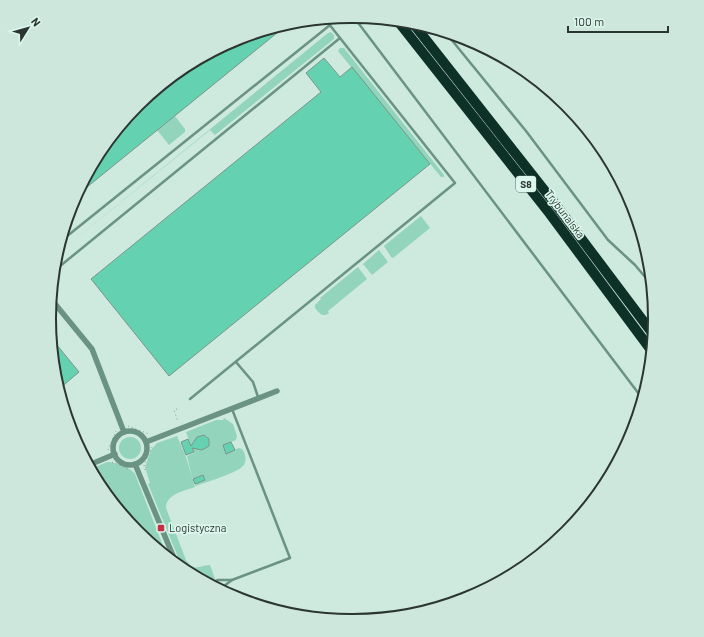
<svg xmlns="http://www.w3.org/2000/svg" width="704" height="637" font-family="Barlow,sans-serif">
  <rect width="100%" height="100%" fill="#cee9de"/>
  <g fill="#93d4bd">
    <path d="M331 32 334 35V39L215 135 210 130 57 254 328 33Z"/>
    <path d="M340 48H344L444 175V177H441L338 51Z"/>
    <path d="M175 116 185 129V132L169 145 157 130Z"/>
    <path d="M421 216 430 228 393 258 391 257 384 246Z"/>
    <path d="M379 250 388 262 372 275 363 264Z"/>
    <path d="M358 267 367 279 328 311 329 313C323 318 319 313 315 308V305L321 299 320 298Z"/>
    <path d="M224 418 233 424 237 436 236 440 223 445 226 453 239 448 242 449C246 454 247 461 243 466 237 473 206 482 196 486L195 484 205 480 203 475 193 479 192 477 187 456 194 453 186 432 216 420H223Z"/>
    <path d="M177 436 186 457 195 487C184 491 166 494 166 508L186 560C195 573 199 565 210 565L215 579 207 582 183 569 148 484 150 483 145 467 151 450 157 443Z"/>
    <circle cx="130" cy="448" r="11"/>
    <path d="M107 462C115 462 131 468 135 474L167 556 138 532 100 486 91 469Z"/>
  </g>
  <g fill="#64d2b0" stroke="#7c958c">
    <path d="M288 23V24L76 196 101 150 138 104 184 67 236 39Z"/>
    <path d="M324 58 340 77 352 67 430 164 169 376 91 279 321 92 306 73Z"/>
    <path d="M52 339 79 372 59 389 55 377Z"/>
    <path d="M204 435 209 439V446L202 450 192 448 194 452 186 455 181 442 188 439 191 446 197 437Z"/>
    <path d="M231 442 235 450 226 454 223 445Z"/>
    <path d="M203 475 205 480 195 484 193 479Z"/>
  </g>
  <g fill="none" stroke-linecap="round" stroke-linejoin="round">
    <g stroke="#869991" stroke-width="1" stroke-dasharray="1 3" stroke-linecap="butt">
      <path d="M177 409 174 410 178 422"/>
      <path d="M128 426 149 434"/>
      <path d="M108 450 116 431"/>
      <path d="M112 462 129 469"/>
      <path d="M145 470 144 465 152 447"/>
    </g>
    <g stroke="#6a9384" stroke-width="2.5">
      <path d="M353 16 642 398"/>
      <path d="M325 19 340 38"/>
      <path d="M446 33 526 131 608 240 635 265 651 284"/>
      <path d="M61 241 330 25"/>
      <path d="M54 271 340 38 455 183 190 399"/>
      <path d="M236 362 253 382 258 397"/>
      <path d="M209 584 218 580H232"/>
      <path d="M220 589 232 580 290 558 232 409"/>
    </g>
    <g stroke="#6a9384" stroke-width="5.5">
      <path d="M51 299 92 349 124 432"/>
      <circle cx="130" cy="448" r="17"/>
      <path d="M146 442 277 391"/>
      <path d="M135 464 176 563"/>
      <path d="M89 465 115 454"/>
    </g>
    <g stroke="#0e3127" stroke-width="10">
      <path d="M397 20 550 214 651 350"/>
      <path d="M412 22 556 205 653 334"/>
    </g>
  </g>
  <rect fill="#c23140" stroke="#dbf6ec" stroke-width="1.5" x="157" y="524" width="8" height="8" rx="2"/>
  <g text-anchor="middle" stroke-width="3.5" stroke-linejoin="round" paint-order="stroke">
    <rect fill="#dbf6ec" stroke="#606f69" stroke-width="1" x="516" y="176" width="20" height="16" rx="3"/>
    <g font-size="10" font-weight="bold" fill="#2b3531">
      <text x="526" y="188">S8</text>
    </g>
    <g font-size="11" fill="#2b3531" stroke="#dbf6ec">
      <text transform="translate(565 214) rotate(53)" y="4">Trybunalska</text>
    </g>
    <g font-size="11" fill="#2b3531" stroke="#dbf6ec" text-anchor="start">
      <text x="169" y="532">Logistyczna</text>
    </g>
  </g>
  <path d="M0 0H704V637H0ZM351 23H353A295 295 0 0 1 648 318V319A295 295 0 0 1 353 614H351A295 295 0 0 1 56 319V318A295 295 0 0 1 351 23Z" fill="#cde7dd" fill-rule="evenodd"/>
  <path fill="none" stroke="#2b3531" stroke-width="2" d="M351 23H353A295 295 0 0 1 648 318V319A295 295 0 0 1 353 614H351A295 295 0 0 1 56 319V318A295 295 0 0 1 351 23Z"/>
  <g transform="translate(28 28) rotate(53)" stroke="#dbf6ec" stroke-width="3" paint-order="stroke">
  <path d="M0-3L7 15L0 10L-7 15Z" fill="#2b3531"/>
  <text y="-6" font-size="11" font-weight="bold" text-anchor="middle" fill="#2b3531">N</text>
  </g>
  <path d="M568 26v6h100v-6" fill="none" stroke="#2b3531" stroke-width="2"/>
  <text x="574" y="26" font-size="12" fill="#2b3531" stroke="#dbf6ec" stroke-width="3" paint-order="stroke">100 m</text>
</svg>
